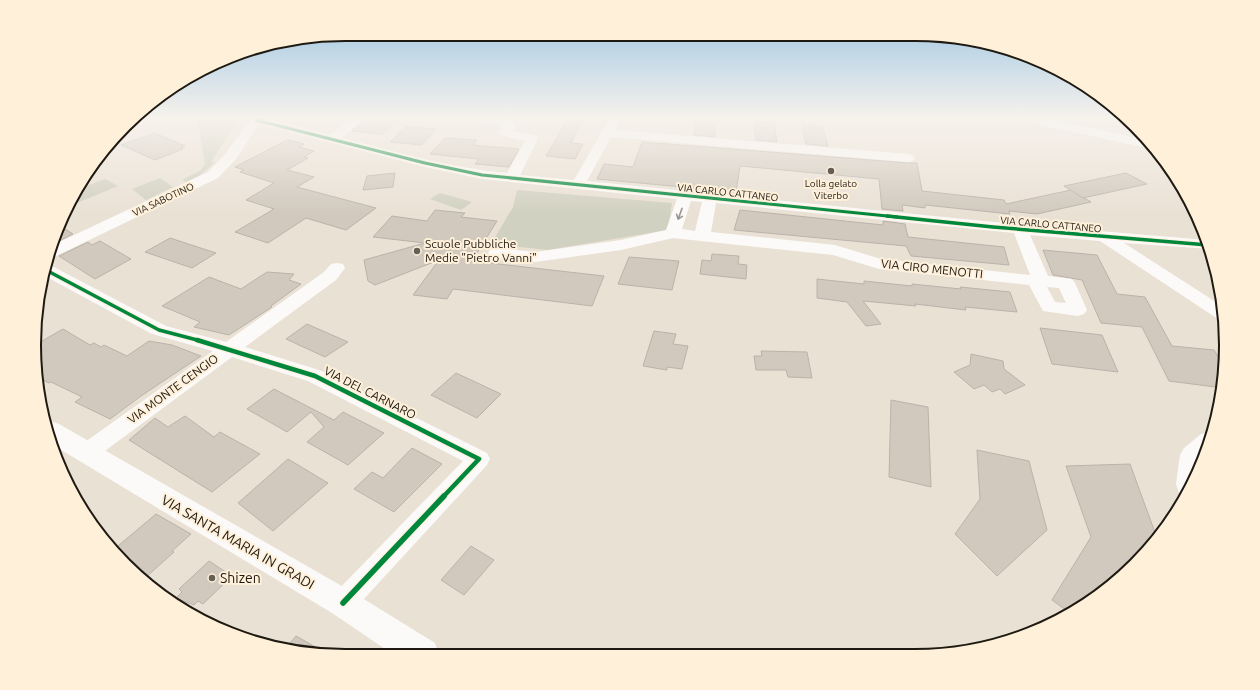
<svg xmlns="http://www.w3.org/2000/svg" width="1260" height="690" font-family="Ubuntu,sans-serif">
  <rect width="100%" height="100%" fill="#eae1d5"/>
  <g fill="#d1d1c1">
    <path d="M197 117H240L211 162H215L199 176 186 182 182 180 201 170 205 164Z"/>
    <path d="M160 178 173 187 146 200 132 189Z"/>
    <path d="M105 179 118 186 72 205 79 189Z"/>
    <path d="M517 190 672 203 668 230 548 250 491 244 513 207Z"/>
    <path d="M440 193 472 202 461 210 430 199Z"/>
  </g>
  <g fill="#d1c9be" stroke="#bab3aa">
    <path d="M368 117H380L398 119 382 134 352 131Z"/>
    <path d="M569 117H584L571 143 583 144 575 159 546 156Z"/>
    <path d="M695 117H715V137L694 135Z"/>
    <path d="M754 122 774 123 777 142 756 140Z"/>
    <path d="M802 125 822 126 828 146 806 144Z"/>
    <path d="M405 127 436 129 422 145 390 142Z"/>
    <path d="M155 133 185 146 181 148 183 149 155 160 121 145Z"/>
    <path d="M445 138 477 140 473 145 519 149 509 167 475 164 479 159 430 154Z"/>
    <path d="M287 140 304 144 299 147 314 151 304 157 308 158 287 170 314 177 297 187 376 208 346 230 306 218 268 243 235 232 274 209 246 200 274 183 240 172 244 170 235 167Z"/>
    <path d="M642 142 908 163H917L922 191 1004 200 1006 204 1071 190 1091 202 1037 214 1009 211 1010 214 925 205V208L902 205 903 211 882 209 879 179 740 166 736 192 597 179 604 164 633 167Z"/>
    <path d="M395 173 393 187 363 190 367 176Z"/>
    <path d="M1126 173 1147 184 1083 198 1064 186Z"/>
    <path d="M435 210 465 213 461 217 497 221 472 261 604 276 592 306 453 289 447 299 413 295 439 260 375 285 368 281 364 260 425 243 373 237 392 216 427 221Z"/>
    <path d="M740 210 883 225V221L905 224 908 237 1004 247 1009 265 911 256 906 246 734 230Z"/>
    <path d="M62 227 73 234 55 243Z"/>
    <path d="M170 238 216 253 192 268 145 252Z"/>
    <path d="M100 241 131 259 95 279 59 256 88 242 92 245Z"/>
    <path d="M1043 250 1097 255 1117 294 1145 297 1172 346 1214 350 1224 366 1223 388 1169 381 1142 327 1101 323 1082 280 1053 275Z"/>
    <path d="M712 254 739 256 738 264 747 265 746 279 700 274 702 260 711 261Z"/>
    <path d="M629 257 679 261 672 290 618 284Z"/>
    <path d="M267 272 294 274 289 280 301 284 271 306 272 307 229 335 194 327 200 322 162 306 209 277 241 289Z"/>
    <path d="M817 279 864 284V281L912 286V284L961 289 960 287 1010 292 1017 312 965 307 966 310 915 304 916 306 863 301 881 324 866 326 847 302 817 298Z"/>
    <path d="M307 324 348 342 325 357 286 339Z"/>
    <path d="M1040 328 1102 335 1118 372 1052 364Z"/>
    <path d="M63 329 90 345 94 343 101 347 104 345 127 356 149 341 172 345 201 356 141 396 110 419 75 402 82 397 51 382 49 383 37 377 35 366 37 344Z"/>
    <path d="M654 331 676 334 673 344 688 346 682 369 667 367V370L643 366Z"/>
    <path d="M761 351 807 352 812 378 788 377 786 370H756L754 356H762Z"/>
    <path d="M971 354 1003 361 1004 369 1025 385 1005 394 1000 389 992 392 984 385 974 389 954 372 970 365Z"/>
    <path d="M456 373 501 394 477 418 431 395Z"/>
    <path d="M274 389 334 420 343 412 384 433 348 465 307 442 324 427 311 412 287 432 247 409Z"/>
    <path d="M891 400 928 407 931 487 889 477Z"/>
    <path d="M185 416 214 437 220 432 260 454 212 492 129 440 155 418 168 427Z"/>
    <path d="M412 448 442 464 394 512 354 489 372 472 383 478Z"/>
    <path d="M977 450 1029 461 1047 530 997 576 955 534 980 499Z"/>
    <path d="M288 459 328 483 273 531 238 503Z"/>
    <path d="M1130 464 1157 538 1149 550 1088 603 1070 613 1052 600 1091 537 1066 466Z"/>
    <path d="M156 514 191 534 172 551 174 552 145 578 112 551Z"/>
    <path d="M471 546 494 560 464 595 441 580Z"/>
    <path d="M209 561 232 576 203 604 198 601 194 605 176 598 182 592 179 589Z"/>
    <path d="M296 636 328 654V655L285 649Z"/>
  </g>
  <g fill="none" stroke-linecap="round" stroke-linejoin="round">
    <g fill="#fcfaf9" fill-rule="evenodd">
      <path d="M252 117H264L330 135 353 117H367L342 138C397 152 451 168 507 173L525 141 501 135 499 132 503 125 460 121 454 117H504L513 119 516 126 513 131 537 136 538 139 520 175 574 180 610 117H622L615 130 908 154 913 155 915 158 913 161 908 162 611 137 587 181 993 222 1206 240 1210 249 1124 243 1222 306 1225 321 1218 319 1100 241 1030 235 1048 276 1072 279 1075 283 1087 310 1084 314 1078 316 1043 311 1029 285 879 269 833 255 673 238 621 250 535 262 496 258 490 256 488 253 490 250 496 248 535 252 621 240 666 230 677 199 482 179 425 167 259 124 236 159 218 178 56 256 48 257 53 245 208 172 226 153ZM691 201 702 202 695 231 682 229ZM716 203 1014 233 1030 275 881 259 835 245 711 232ZM1047 287 1059 288 1066 303 1055 302Z"/>
      <path d="M1016 117H1040L1147 140 1155 148 1152 149 1022 121Z"/>
      <path d="M1184 191 1192 205 1185 204 1179 195Z"/>
      <path d="M337 263 343 264 345 268 336 280 245 347 322 371 487 453 490 459 487 465 352 612 343 616 334 612 330 603 334 594 463 461 308 381 232 357 94 459 86 462 78 459 75 453 78 447 213 351 152 334 43 275 45 264 50 265 166 326 226 342 324 272 331 264Z"/>
    </g>
    <g fill="#fcfaf9" fill-rule="evenodd">
      <path d="M50 421 59 424 354 593 435 643 439 655H394L332 613 53 445 48 422Z"/>
      <path d="M1210 431 1213 432 1210 445 1186 498 1180 496 1176 484 1180 455 1184 448 1201 434Z"/>
    </g>
    <g stroke="#fff0da" stroke-width="5">
      <path id="cycleway-far3" d="M256 120 425 163 482 175 897 217"/>
    </g>
    <g stroke="#fff0da" stroke-width="5.5">
      <g id="cycleway-far2">
        <path d="M887 216 993 227 1208 245"/>
        <path d="M44 269 159 330 201 341"/>
      </g>
    </g>
    <g stroke="#fff0da" stroke-width="7">
      <path id="cycleway-far1" d="M197 340 315 376 479 459 443 497"/>
    </g>
    <g stroke="#fff0da" stroke-width="8">
      <path id="cycleway" d="M343 603 444 496"/>
    </g>
    <use href="#cycleway-far3" stroke="#00873e" stroke-width="3"/>
    <use href="#cycleway-far2" stroke="#00873e" stroke-width="3.5"/>
    <use href="#cycleway-far1" stroke="#00873e" stroke-width="4.5"/>
    <use href="#cycleway" stroke="#00873e" stroke-width="5.5"/>
  </g>
  <defs><path id="oneway-shaft" d="M-6 0H5M1.5-3L5.5 0L1.5 3" fill="none" stroke-width="1.6" stroke-linecap="round" stroke-linejoin="round"/></defs>
  <use stroke="#989591" href="#oneway-shaft" transform="translate(680 214) rotate(110)"/>
  <linearGradient id="sky" x2="0" y2="1"><stop stop-color="#97c2e2"/><stop offset="0.55" stop-color="#f6f2ec"/><stop offset="1" stop-color="#f6f2ec" stop-opacity="0"/></linearGradient>
  <rect width="1260" height="214" fill="url(#sky)"/>
  <g fill="#655f56" stroke="#fff0da" stroke-width="1.5">
    <circle cx="831" cy="171" r="4"/>
    <circle cx="417" cy="251" r="4"/>
    <circle cx="212" cy="578" r="4"/>
  </g>
  <g text-anchor="middle" stroke-width="4" stroke-linejoin="round" paint-order="stroke">
    <g font-size="10" fill="#1e1911" stroke="#fff0da">
      <text x="831" y="187">Lolla gelato<tspan x="831" dy="12">Viterbo</tspan></text>
    </g>
    <g font-size="10" fill="#1e1911" stroke="#fff0da">
      <text transform="translate(728 192) rotate(6)" y="4">VIA CARLO CATTANEO</text>
      <text transform="translate(163 199) rotate(-25)" y="4">VIA SABOTINO</text>
      <text transform="translate(1051 224) rotate(5)" y="4">VIA CARLO CATTANEO</text>
    </g>
    <g font-size="12" fill="#1e1911" stroke="#fff0da" text-anchor="start">
      <text x="425" y="248">Scuole Pubbliche<tspan x="425" dy="14">Medie "Pietro Vanni"</tspan></text>
    </g>
    <g font-size="12" fill="#1e1911" stroke="#fff0da">
      <text transform="translate(932 269) rotate(6)" y="4">VIA CIRO MENOTTI</text>
      <text transform="translate(173 389) rotate(-36)" y="4">VIA MONTE CENGIO</text>
      <text transform="translate(370 393) rotate(27)" y="4">VIA DEL CARNARO</text>
    </g>
    <g font-size="14" fill="#1e1911" stroke="#fff0da">
      <text transform="translate(238 542) rotate(30)" y="5">VIA SANTA MARIA IN GRADI</text>
    </g>
    <g font-size="14" fill="#1e1911" stroke="#fff0da" text-anchor="start">
      <text x="220" y="583">Shizen</text>
    </g>
  </g>
  <path d="M0 0H1260V690H0ZM345 41H915A304 304 0 0 1 1219 345V345A304 304 0 0 1 915 649H345A304 304 0 0 1 41 345V345A304 304 0 0 1 345 41Z" fill="#fff0da" fill-rule="evenodd"/>
  <path fill="none" stroke="#1e1911" stroke-width="2" d="M345 41H915A304 304 0 0 1 1219 345V345A304 304 0 0 1 915 649H345A304 304 0 0 1 41 345V345A304 304 0 0 1 345 41Z"/>
</svg>
